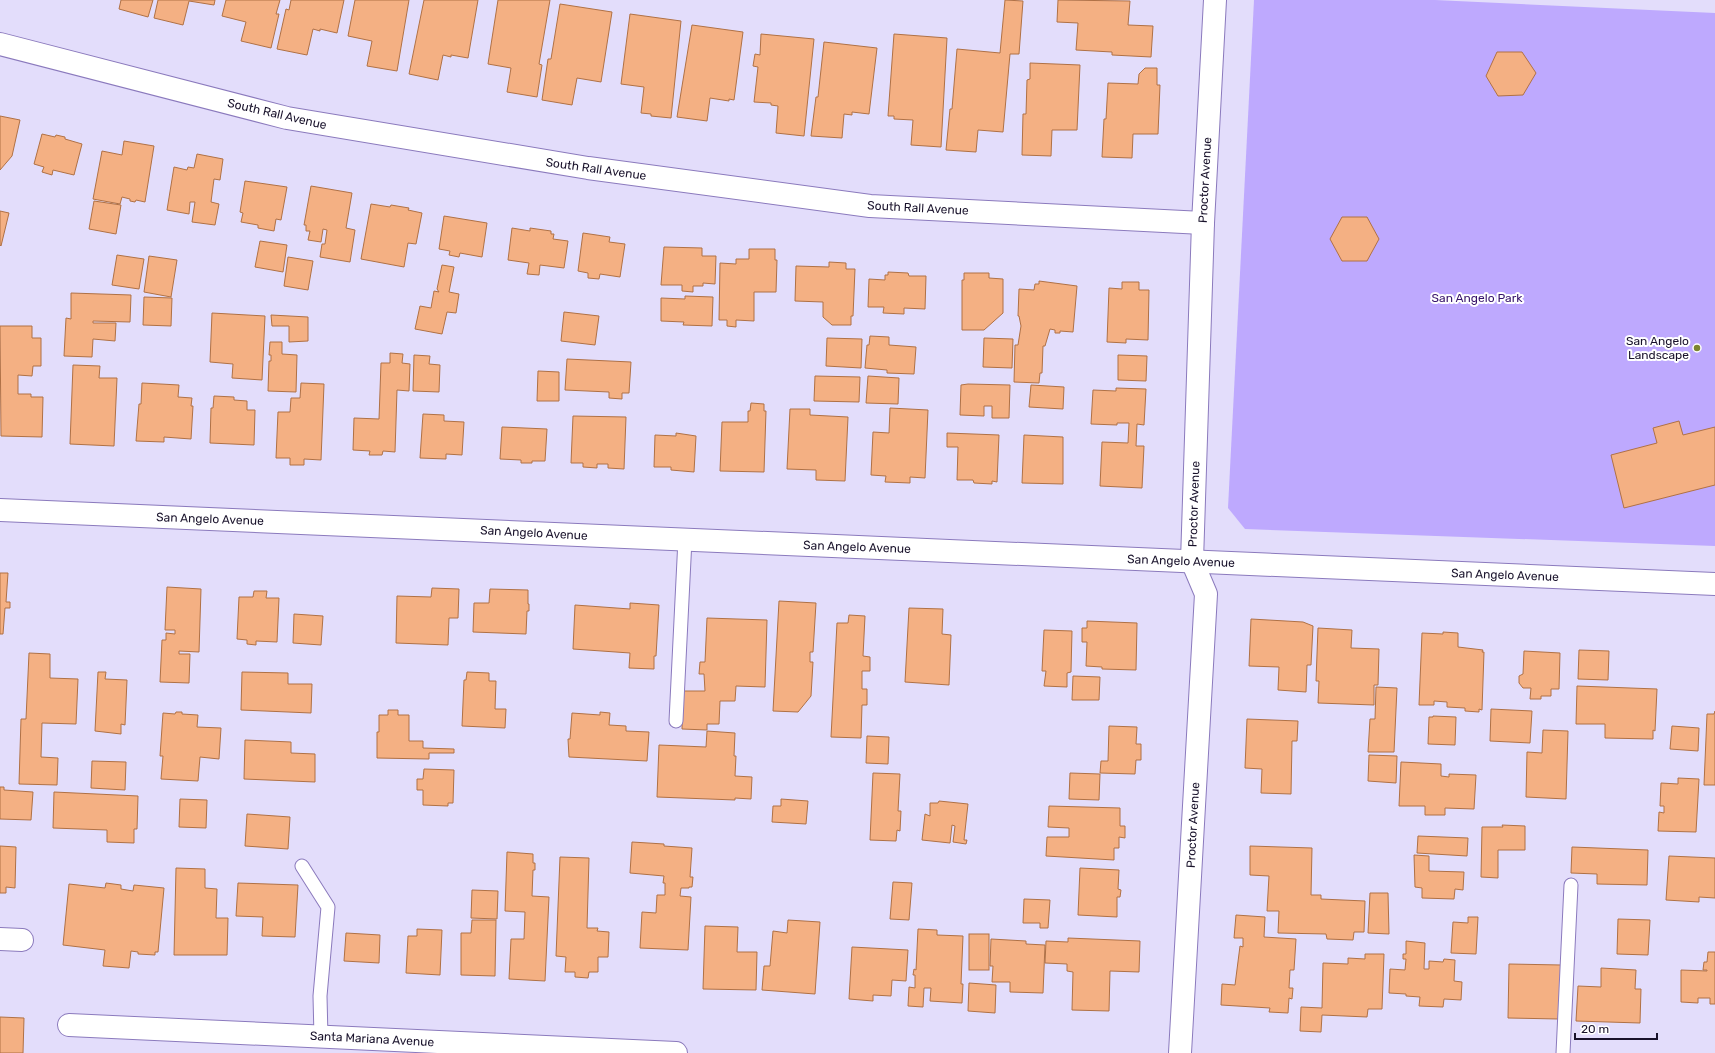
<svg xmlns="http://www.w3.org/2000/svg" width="1715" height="1053" font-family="Rubik,sans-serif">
  <rect width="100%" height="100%" fill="#e3ddfb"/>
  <path fill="#bea9fe" d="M1254 0H1435L1715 13V546L1245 529 1228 508Z"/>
  <g fill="#f4b083" stroke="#b07145">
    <path d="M121 0H153L148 17 119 9Z"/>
    <path d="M158 0H215L214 5 189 1 183 25 154 18Z"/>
    <path d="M226 0H280L276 14H279L271 48 241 41 246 22 222 16Z"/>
    <path d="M291 0H344L337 33 320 29V31L313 29 307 55 277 49 286 9 289 10Z"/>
    <path d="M355 0H409L397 71 367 66 372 41 348 36Z"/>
    <path d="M424 0H478L468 58 451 55V57L443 55 438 80 409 74Z"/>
    <path d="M498 0H550L539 64 542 65 537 97 507 92 511 68 488 64Z"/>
    <path d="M1005 0 1023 1 1019 54H1010L1003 132 978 130 976 152 946 150 950 109H952L957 49 1000 53Z"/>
    <path d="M1058 0 1130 1 1128 25 1153 26 1151 57 1112 55V52L1076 50 1078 23 1057 22Z"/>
    <path d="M560 4 612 12 601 82 577 78 572 105 542 100 548 59H551Z"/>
    <path d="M630 14 681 21 671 118 651 116V114L641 113 644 87 621 84Z"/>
    <path d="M692 25 743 32 734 100 729 99V101L710 98 707 121 677 117Z"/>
    <path d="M761 34 814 39 804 136 776 133 778 106 771 105V103L754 102 758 67 753 66 755 54 760 55Z"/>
    <path d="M894 34 947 38 941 147 911 145 913 120 894 119V116H888Z"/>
    <path d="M824 42 877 48 869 114 852 112V115L844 114 842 138 811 136 816 97H818Z"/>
    <path d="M1497 52H1522L1536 73 1523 95 1498 96 1486 76Z"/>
    <path d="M1030 63 1080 65 1077 130H1052L1051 156 1022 155 1023 114H1026L1027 80 1030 79Z"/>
    <path d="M1145 68H1157V85H1160L1158 134H1133L1132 158 1102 157 1104 119H1106L1108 83 1138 84 1139 74Z"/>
    <path d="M0 116 20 120 12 156 0 170Z"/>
    <path d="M42 134 55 137 56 135 65 137V139L82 144 74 175 53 170 52 175 42 172 44 167 34 164Z"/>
    <path d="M124 141 154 146 145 202 136 200 135 202 130 201V199L122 197 120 204 93 199 102 151 122 155Z"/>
    <path d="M197 154 223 159 220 180 214 179 211 202 219 204 215 225 192 222 195 202H190L189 214 167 210 174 167 187 170 188 167 194 168Z"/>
    <path d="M245 181 287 187 281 220 276 219 274 231 258 228V225L241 222 243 213 240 212Z"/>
    <path d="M311 186 352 193 346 228 355 230 350 262 320 257 322 244H325L327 230 323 229 321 242 308 240 310 231H306V225H304Z"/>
    <path d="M94 201 121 205 116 234 89 229Z"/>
    <path d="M371 204 390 207 391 205 409 208 408 210 422 213 416 244 408 243 404 267 361 259Z"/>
    <path d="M0 211 9 213 1 246 0 245Z"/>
    <path d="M444 216 487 223 482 257 460 253 459 257 449 255 450 251 439 249Z"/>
    <path d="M1342 217H1367L1379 239 1367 261H1342L1330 239Z"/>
    <path d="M512 228 530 231V228L551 231V234H554L553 239 568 241 564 268 540 265 539 275 527 274 529 263 508 260Z"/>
    <path d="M583 233 610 237 609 242 625 244 620 277 600 274 599 279 588 278V273L578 271Z"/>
    <path d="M260 241 287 245 283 272 255 267Z"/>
    <path d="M664 247 702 248V256H716L715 284 703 283V286H693V292L682 291V285H661Z"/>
    <path d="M749 249H775V260H777L776 292H754V321L736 320V327L727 326V320H719L720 263 736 264V259H749Z"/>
    <path d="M117 255 144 259 139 289 112 285Z"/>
    <path d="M149 256 177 260 171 297 144 292Z"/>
    <path d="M288 257 313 261 308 290 284 286Z"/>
    <path d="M829 262 846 263V269H855L853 316H851V325H832L823 317V302L795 301 796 266 829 267Z"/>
    <path d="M442 265 454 267 449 292 459 294 456 313 447 312 442 334 415 329 420 306 431 308 434 291 439 292 437 289Z"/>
    <path d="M888 272 908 273 909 276H926L925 309 904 308V314L883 313 884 307H868L869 279 885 280V275H888Z"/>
    <path d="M964 273H989V278L1003 279V313L984 330H962V280H964Z"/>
    <path d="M1039 281 1077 286 1073 332 1060 331V333H1055V330L1050 329 1045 346H1043L1042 373H1040L1039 383 1014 382 1015 345H1018L1021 326 1019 316H1018L1019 289 1034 290 1035 284H1039Z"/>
    <path d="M1122 282H1139V290H1149L1148 340 1126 339V343L1107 342 1109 288 1122 289Z"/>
    <path d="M71 293 131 295 130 322 93 321V323H116L115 341 93 339 92 357 64 356 66 318 71 319Z"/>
    <path d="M685 296 713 297 712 326 683 325 684 322 661 321V298L685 299Z"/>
    <path d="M144 297 172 298 171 326 143 325Z"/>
    <path d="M564 312 599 316 595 345 561 341Z"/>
    <path d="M212 313 265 316 262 380 232 378 233 364 210 362Z"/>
    <path d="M271 315 308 317V341L289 342V326H272Z"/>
    <path d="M0 326H32V338H41V366H33L32 376 18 375V394H31V397H43L42 437 1 436Z"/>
    <path d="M870 336 889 337V345L916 347 914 374 887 373V370L865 368 867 345H869Z"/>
    <path d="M827 338 862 339 861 368 826 366Z"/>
    <path d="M984 338 1013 339 1012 368 983 367Z"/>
    <path d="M270 342H282V354L297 355 296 392 268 391 269 361H271V355H269Z"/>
    <path d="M390 353 403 354 402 363 410 364 409 391 397 390 395 452 383 451 382 455H369L370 451 353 450 354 418 379 419 381 363H390Z"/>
    <path d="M414 355 430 356 429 364 440 365 439 392 413 391Z"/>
    <path d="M1118 355 1147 356 1146 381 1118 380Z"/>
    <path d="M567 359 631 362 629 393H622V399L609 398V392L565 390Z"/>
    <path d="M73 365 100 366 99 378H117L114 446 70 444Z"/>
    <path d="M538 371 559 372V401H537Z"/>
    <path d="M815 376 860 377 859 402 814 401Z"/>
    <path d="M868 376 899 378 898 404 866 403Z"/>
    <path d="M142 383 179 385 178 397 192 398 191 406H193L191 439 164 437V442L136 441 139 404H141Z"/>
    <path d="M301 383 324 384 321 460 304 459V465H290V458H276L278 412H290L291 398H300Z"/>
    <path d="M968 384 1010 385 1009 418H992V406H984V416L960 415 961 385Z"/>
    <path d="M1031 385 1064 387 1063 409 1029 407Z"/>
    <path d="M1116 388 1146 389 1144 425 1137 424 1136 446H1144L1142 488 1100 486 1102 442 1128 443 1129 423H1117V425L1091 424 1093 390 1116 391Z"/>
    <path d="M214 396 234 397V400L247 401V410H255L254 445 210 443 211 408H213Z"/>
    <path d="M751 403 764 404V411H766L764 472 720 471 722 422H748V411H750Z"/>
    <path d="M890 408 928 410 925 478 910 477V483L885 482 886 476 871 475 873 432 889 433Z"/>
    <path d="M790 409H810V415L848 417 845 481 816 480V470L787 469Z"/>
    <path d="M423 414 444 415V421L464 422 462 455 446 454V459L420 458Z"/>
    <path d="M573 416 626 417 624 469 608 468V464H597V468L583 467V463H571Z"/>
    <path d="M1679 421 1683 435 1715 427V485L1624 508 1611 455 1657 443 1653 428Z"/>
    <path d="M502 427 547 429 545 461H532V463H521V460L500 459Z"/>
    <path d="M676 433 696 436 694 472 671 470V467H654L655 435 676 436Z"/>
    <path d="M947 433 999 435 997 482 992 481V484L974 483 973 480H957L958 447H947Z"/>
    <path d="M1024 435 1063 437V484L1022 483Z"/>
    <path d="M0 573H8L6 602H10V608H5L3 634H0Z"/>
    <path d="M167 587 201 589 199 652 179 651V654H190L189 683 160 682 162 640H166V633L175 634V630H165Z"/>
    <path d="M432 588 459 589 458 618H449L448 645 396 643 397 596 431 597Z"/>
    <path d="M490 589 528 590V604H529V611H527L526 634 473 632 474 603H489Z"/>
    <path d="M254 591H267L266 598H279L277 642 256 641V645L247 644V640L237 639 239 597H253Z"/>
    <path d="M779 601 816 603 813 652H810V662H813L811 696 798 712 773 711Z"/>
    <path d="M630 603 659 605 656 656H654V669L629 668 630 653 573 649 575 605 630 609Z"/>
    <path d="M909 608 943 609 942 634 951 635 949 685 905 682Z"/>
    <path d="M294 614 323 616 321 645 293 643Z"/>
    <path d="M849 615 865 616 863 656 870 657V671H862V689H867V705H862L861 738 831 737 837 623H848Z"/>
    <path d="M707 618 767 620 765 687 736 686 735 701H720L719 724H707V730L682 729 683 691H705L704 674H699L700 662H705Z"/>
    <path d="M1251 619 1303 622 1313 626 1311 665H1307L1306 692 1278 690 1279 667 1249 666Z"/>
    <path d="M1087 621 1137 623 1136 670 1102 669V667L1086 666 1087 642H1082V628H1087Z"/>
    <path d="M1318 628 1352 630 1351 648 1379 649 1378 685H1374V705L1318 703 1319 681H1316Z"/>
    <path d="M1044 630 1072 631 1071 672 1067 673V687L1044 686 1046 671H1042Z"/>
    <path d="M1443 632 1458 633V647L1483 650 1482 652H1484L1482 710 1479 709V712L1465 711V708L1447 707V702L1434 701V705H1419L1422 633 1443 634Z"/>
    <path d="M1579 650 1609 651 1608 680 1578 679Z"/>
    <path d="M1524 651 1560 653 1559 689H1551V696H1541V699H1530L1531 688H1523L1519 683V676L1523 674Z"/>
    <path d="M29 653 50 654V678L78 679 76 724 42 723 41 757 58 758 57 785 19 784 21 719H26Z"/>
    <path d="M98 672H106L105 679 127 680 125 725 121 724V734L95 731Z"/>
    <path d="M242 672 288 673V684H312L311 713 241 710Z"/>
    <path d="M467 672 489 673V681H496L495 709H506L505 728 462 726 464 680H466Z"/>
    <path d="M1073 676 1100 677 1099 700H1072Z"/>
    <path d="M1577 686 1657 689 1655 731 1653 730V739L1605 738V724H1576Z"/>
    <path d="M1376 687 1397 688 1394 752H1368L1370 719H1375Z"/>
    <path d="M1491 709 1532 711 1530 743 1490 741Z"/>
    <path d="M388 710H398V715H409V741H423V748L454 749V753H429V759L377 758V732H379V715H388Z"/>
    <path d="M1715 711V785H1704L1707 714H1714Z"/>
    <path d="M176 712H182V714L198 715 197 727 221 728 219 759 200 757 198 781 161 779 163 756H160L163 713 175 714Z"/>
    <path d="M600 712 610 713 609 725 626 726V731L649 732 647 761 569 757 568 739H570L572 713 600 715Z"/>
    <path d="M1433 716 1456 717 1455 745 1428 744 1429 717H1433Z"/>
    <path d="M1247 719 1298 721 1297 741H1292L1291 794 1261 793 1262 769 1245 768Z"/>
    <path d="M1109 726 1137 727 1136 744H1141V760H1136L1135 774 1100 773 1101 761H1108Z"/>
    <path d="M1672 726 1699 728 1698 751 1670 749Z"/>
    <path d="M1543 730 1568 731 1566 799 1526 797 1527 752 1542 753Z"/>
    <path d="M707 731 735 733 734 756H736L735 776 752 777 751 799 735 798V800L657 797 659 745 706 747Z"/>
    <path d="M867 736 889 737 888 764 866 763Z"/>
    <path d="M245 740 291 742V753L315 754V782L244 779Z"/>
    <path d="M1369 755 1397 756 1396 783 1368 781Z"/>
    <path d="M92 761 126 762 125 790 91 788Z"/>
    <path d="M1401 762 1441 764V776L1449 777V774L1476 775 1474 809 1445 808V815H1425V806H1399Z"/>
    <path d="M424 769 454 770 453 803H448V806L423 805V790H417V779H423Z"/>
    <path d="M873 773 900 774 898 811H901L900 831 897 830 896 841 870 840Z"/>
    <path d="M1070 773 1100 774 1099 800 1069 799Z"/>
    <path d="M1678 778 1699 779 1696 832 1658 831 1659 812 1664 813V806H1660L1661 783 1678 784Z"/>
    <path d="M0 787H4V790L33 792 31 820 0 819Z"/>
    <path d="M54 792 138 796 137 829H134V843L107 842V830L53 828Z"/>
    <path d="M180 799 207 800 206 828 179 827Z"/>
    <path d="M781 799 808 801 806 824 772 822 773 806H781Z"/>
    <path d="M939 801 968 804 964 840H967L966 844 953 842 955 826 952 825 950 843 922 840 925 814 930 816V803H938Z"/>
    <path d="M1049 806 1120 808V826H1125V838L1119 837V848H1114V860L1046 856 1047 837H1069V828L1048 827Z"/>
    <path d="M247 814 290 817 288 849 245 846Z"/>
    <path d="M1502 825 1525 826V850H1498V878L1481 877 1482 827H1503Z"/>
    <path d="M1418 836 1468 838 1467 856 1417 853Z"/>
    <path d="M632 842 664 844V846L692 848 690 877H693L692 887H689V888H681L680 896 691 897 688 950 640 948 642 912 656 913 657 895H665V883H663L664 876 630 873Z"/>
    <path d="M0 846 16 847 15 888 6 887V893H0Z"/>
    <path d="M1250 846 1312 848 1311 895H1321V899L1365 901 1364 932H1354L1353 940 1327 939 1326 934 1278 933 1279 911H1267L1269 876 1250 875Z"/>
    <path d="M1572 847 1648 850 1647 885 1597 884V874L1571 873Z"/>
    <path d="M507 852 533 854V863H535V870H533L532 896 549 897 545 981 509 979 511 939H524L525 912 505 911Z"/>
    <path d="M1414 855 1429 856V871L1464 872 1463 890 1455 889 1454 899 1422 898V888L1415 887Z"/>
    <path d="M1669 856 1715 858V898L1699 897V902L1666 900Z"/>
    <path d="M560 857 589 858 587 928H598L597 931 609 932 608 957H598V972H589L588 978 575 977V972H565L566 957 556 956Z"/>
    <path d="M176 868 205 869V888L217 889 216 918H228L227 955H174Z"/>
    <path d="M1080 868 1119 870 1118 889 1121 890 1120 897H1117V917L1078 915Z"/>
    <path d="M893 882 912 883 909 920 890 919Z"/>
    <path d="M106 883 121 885V889L133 891 134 885 164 888 158 952H155V955L138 954V952L131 951 129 968 103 966 105 950 63 945 69 884 105 888Z"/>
    <path d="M238 883 298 885 295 937 262 936 263 917 236 916Z"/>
    <path d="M472 890 498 891 497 919 471 918Z"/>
    <path d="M1370 893H1388L1389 934 1368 933Z"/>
    <path d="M1024 899 1050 900 1048 928H1040V923H1023Z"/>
    <path d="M1236 915 1265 917 1264 937 1296 939 1294 970H1290L1289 988H1293L1292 999 1289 998 1288 1013 1269 1012 1270 1008 1221 1005 1222 984 1235 985 1240 946 1243 947V938H1234Z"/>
    <path d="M1468 917H1478L1476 954 1451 953 1453 922 1468 923Z"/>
    <path d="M1618 919 1650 920 1648 955 1617 954Z"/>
    <path d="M472 920H496L495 976 461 975V933H471Z"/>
    <path d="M788 920 820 922 815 994 762 990 764 966H770L773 931 787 933Z"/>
    <path d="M705 926 738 927 737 952H757L756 990 703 989Z"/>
    <path d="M417 929 442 930 440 975 406 973 408 936H417Z"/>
    <path d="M918 929 937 930V935L963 936 961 984H963L962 1003 930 1001 931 988H924L923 1007 908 1006 909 987 915 988V975H913L914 969 916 970Z"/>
    <path d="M346 933 380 935 379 963 344 961Z"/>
    <rect x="969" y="934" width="20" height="36"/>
    <path d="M1068 938 1140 941 1139 972 1110 971 1109 1011 1072 1010 1073 972 1067 971V964L1045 963 1046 941 1068 942Z"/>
    <path d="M991 939 1026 941V944L1045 945 1043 993 1010 992V982H992L993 966H990Z"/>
    <path d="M1406 941 1425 943 1424 969H1429V961L1443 962 1444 959 1455 960 1454 981 1462 982 1461 1000 1444 999 1443 1007 1419 1006 1420 997 1406 996V994L1389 993 1390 969 1405 970 1406 959H1403V954H1406Z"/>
    <path d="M852 947 908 950 906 981 892 980 891 996 873 995V1001L849 999Z"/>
    <path d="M1708 952H1715V1004H1710V998H1698V1003L1681 1002V970L1707 971V970H1703L1704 962H1707Z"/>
    <path d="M1365 954H1384L1382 1009H1368L1367 1017 1322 1015 1321 1032 1300 1031 1301 1007 1322 1008 1323 963 1348 964V958L1365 959Z"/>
    <path d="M1509 964 1561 965 1559 1019 1508 1018Z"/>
    <path d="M1601 968 1636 970 1635 989H1641L1640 1023 1576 1021 1578 986 1601 987Z"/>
    <path d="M969 983 996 985 995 1013 968 1011Z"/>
    <path d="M0 1017 24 1018 23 1053H0Z"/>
  </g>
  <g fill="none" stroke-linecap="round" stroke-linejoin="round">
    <g stroke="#8b7abd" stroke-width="15">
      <g id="service">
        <path d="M676 721 685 539"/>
        <path d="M302 866 328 907 320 996 321 1037"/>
        <path d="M1563 1053 1571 885"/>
      </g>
    </g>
    <g stroke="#8b7abd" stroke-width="24">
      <g id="minor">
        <path d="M0 44 287 118 588 168 870 206 1203 223"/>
        <path d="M0 510 1715 584"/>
        <path d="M0 939 22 940"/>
        <path d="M69 1025 676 1053"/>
        <path d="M1180 1053 1206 594 1192 561 1203 223 1215 0"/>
      </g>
    </g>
    <use href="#service" stroke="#fff" stroke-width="13"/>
    <use href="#minor" stroke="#fff" stroke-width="22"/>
  </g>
  <circle fill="#7c8531" stroke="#fff" stroke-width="1.5" cx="1697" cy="348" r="4"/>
  <g text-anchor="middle" stroke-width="4" stroke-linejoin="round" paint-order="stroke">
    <g font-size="12" fill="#19122b" stroke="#fff">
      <text transform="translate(277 114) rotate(13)" y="4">South Rall Avenue</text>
      <text transform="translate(596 169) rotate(8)" y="4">South Rall Avenue</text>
      <text transform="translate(1205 180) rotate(-87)" y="4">Proctor Avenue</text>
      <text transform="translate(918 208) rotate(3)" y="4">South Rall Avenue</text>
      <text transform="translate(1194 504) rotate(-88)" y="4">Proctor Avenue</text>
      <text transform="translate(210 519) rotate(2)" y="4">San Angelo Avenue</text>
      <text transform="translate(534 533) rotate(3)" y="4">San Angelo Avenue</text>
      <text transform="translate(857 547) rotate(2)" y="4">San Angelo Avenue</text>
      <text transform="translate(1181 561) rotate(2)" y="4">San Angelo Avenue</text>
      <text transform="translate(1505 575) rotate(2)" y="4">San Angelo Avenue</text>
      <text transform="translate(1193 825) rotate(-87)" y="4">Proctor Avenue</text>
      <text transform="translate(372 1039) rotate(3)" y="4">Santa Mariana Avenue</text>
    </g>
    <g font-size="12" fill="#351169" stroke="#fff">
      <text x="1477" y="302">San Angelo Park</text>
    </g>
    <g font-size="12" fill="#19122b" stroke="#fff" text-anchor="end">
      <text x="1689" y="345">San Angelo<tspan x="1689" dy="14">Landscape</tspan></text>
    </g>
  </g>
  <path d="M1575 1033v6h82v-6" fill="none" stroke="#19122b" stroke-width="2"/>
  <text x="1581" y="1033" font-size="12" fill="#19122b" stroke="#ffffff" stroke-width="3" paint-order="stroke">20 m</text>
</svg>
